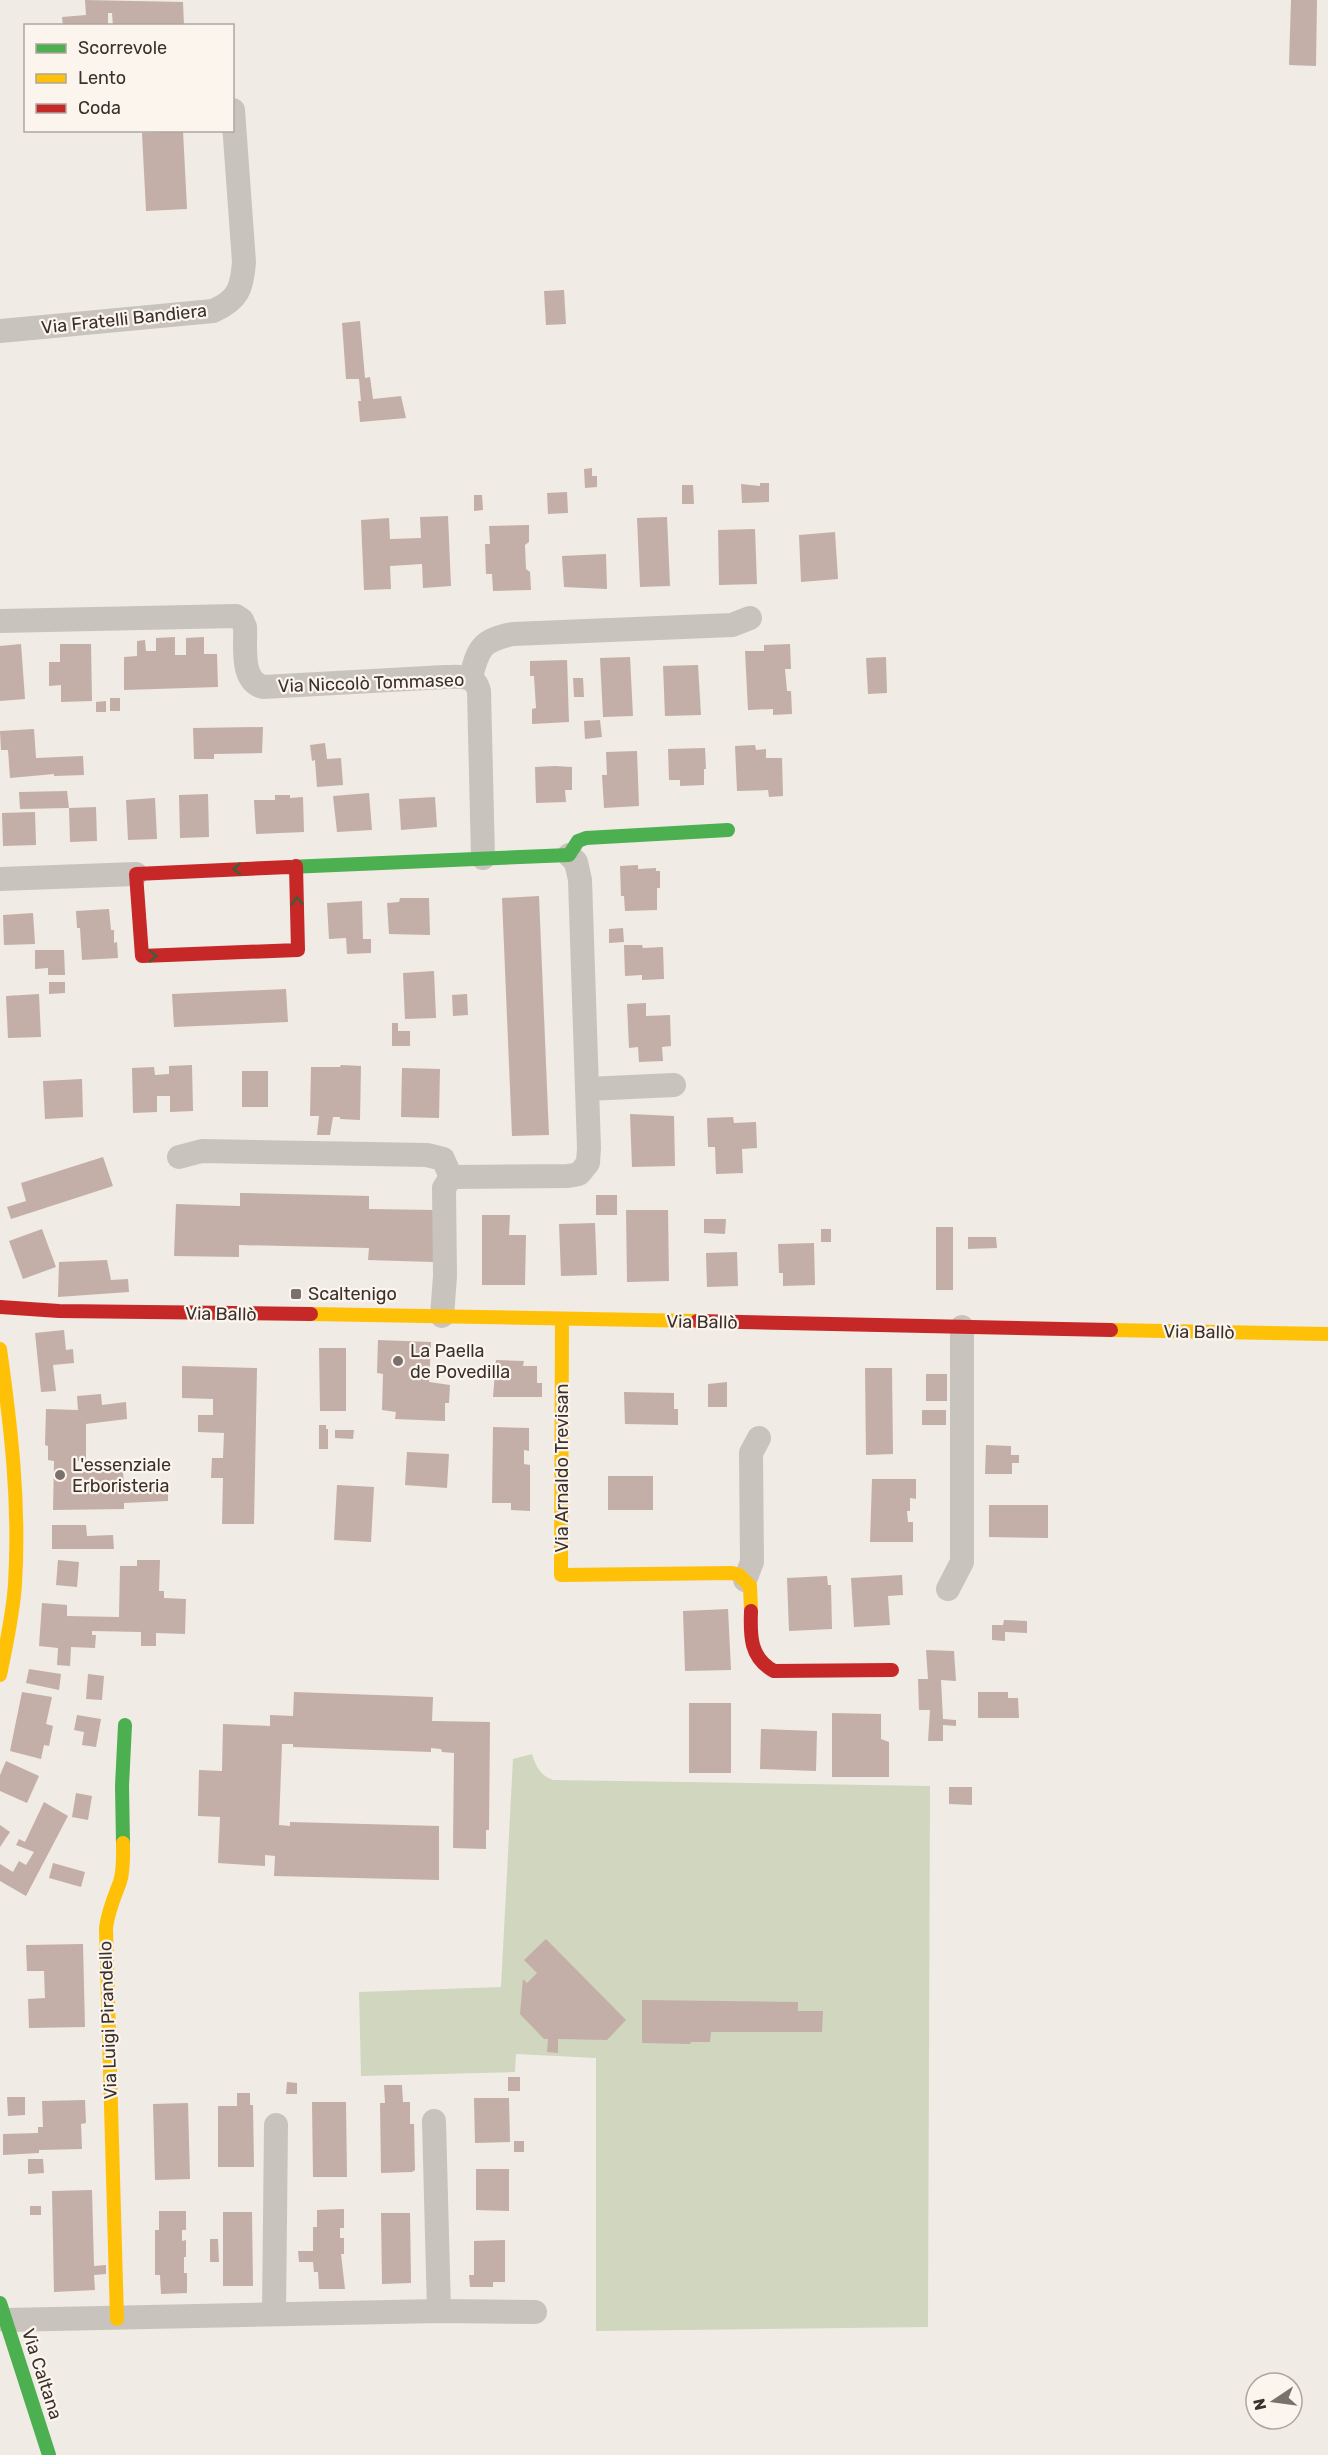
<svg xmlns="http://www.w3.org/2000/svg" width="1328" height="2455" font-family="Rubik,sans-serif">
  <rect width="100%" height="100%" fill="#f0ebe5"/>
  <path fill="#d1d6bf" d="M532 1754C536 1767 540 1775 553 1780L930 1786 928 2327 596 2331V2058L516 2054 515 2072 361 2076 359 1992 501 1987 513 1759Z"/>
  <g fill="#c3afa7">
    <path d="M85 0 183 2 184 26H113L112 13H108V26H63L62 17 86 15Z"/>
    <path d="M1291 0H1317L1316 66 1289 65Z"/>
    <path d="M183 131 187 209 146 211 142 133Z"/>
    <path d="M564 290 566 324 546 325 544 291Z"/>
    <path d="M360 321 365 378 370 377 373 399 401 396 406 418 360 422 358 401H361L359 379H346L342 323Z"/>
    <path d="M592 468V476H597V487L585 488 584 469Z"/>
    <path d="M760 483H769V502L742 503 741 484 760 486Z"/>
    <path d="M682 485H693L694 504H682Z"/>
    <path d="M567 492 568 513 548 514 547 493Z"/>
    <path d="M474 495H482L483 510 474 511Z"/>
    <path d="M448 516 451 586 423 588 422 564 390 566 391 589 364 590 361 520 389 518 390 539 421 538 420 517Z"/>
    <path d="M667 517 670 586 640 587 637 518Z"/>
    <path d="M529 525V542L525 545 526 569 530 572 531 590 493 591 492 574H486L485 544H490L489 526Z"/>
    <path d="M755 529 757 584 719 585 718 530Z"/>
    <path d="M835 532 838 579 801 582 799 535Z"/>
    <path d="M606 554 607 589 564 587 562 556Z"/>
    <path d="M175 637V655H186V638L204 637V654H217L218 687 124 690V657L137 656V641L145 640 146 651H156V638Z"/>
    <path d="M21 644 25 699 0 701V646Z"/>
    <path d="M60 644H91L92 701 61 702V685L49 686V662H60Z"/>
    <path d="M790 644 791 669H785L787 691H791L792 714 773 715V709L748 710 745 651H764V645Z"/>
    <path d="M630 657 633 716 603 717 600 658Z"/>
    <path d="M886 657 887 693 868 694 866 658Z"/>
    <path d="M567 660 569 722 532 724V709L536 708 534 676H530V661Z"/>
    <path d="M698 665 701 715 665 716 663 666Z"/>
    <path d="M573 678H583L584 697H574Z"/>
    <rect x="110" y="698" width="10" height="13"/>
    <path d="M106 701V712H96V702Z"/>
    <path d="M600 720 602 737 585 739 584 721Z"/>
    <path d="M263 727 262 753 214 754V759H194L193 728Z"/>
    <path d="M34 729 36 758 83 756 84 775 54 776V774L10 778 8 750H1L0 731Z"/>
    <path d="M325 743 327 759 341 758 343 785 317 787 315 760 312 761 310 745Z"/>
    <path d="M755 745 756 750 766 749V758H782L783 796 769 797 768 790 737 791 735 746Z"/>
    <path d="M705 748 706 769H704V785L680 786V780H669L668 749Z"/>
    <path d="M637 751 639 806 604 808 602 775H607L606 752Z"/>
    <path d="M555 766 572 767V790H565L566 802 536 803 535 767Z"/>
    <path d="M67 791 69 808 20 809 19 792Z"/>
    <path d="M369 793 372 830 337 832 333 796Z"/>
    <path d="M208 794 209 837 180 838 179 795Z"/>
    <path d="M275 795H290V798L303 797 304 832 256 834 254 800H275Z"/>
    <path d="M435 797 437 827 401 830 399 799Z"/>
    <path d="M155 798 157 839 128 840 126 800Z"/>
    <path d="M96 807 97 841 70 842 69 808Z"/>
    <path d="M35 812 36 845 3 846 2 813Z"/>
    <path d="M638 865V869L656 868V871H660V888H657V910L625 911 624 896H621L620 866Z"/>
    <path d="M539 896 549 1135 512 1136 502 898Z"/>
    <path d="M400 898H429L430 935 389 934 387 903 399 902Z"/>
    <path d="M362 901 363 939H371V953L347 954 346 938 329 939 327 903Z"/>
    <path d="M109 909 111 930H114V943L117 942 118 958 82 960 80 928H77L76 911Z"/>
    <path d="M33 913 35 944 4 945 3 915Z"/>
    <path d="M623 928 624 942 609 943V929Z"/>
    <path d="M624 945H642L643 948 663 947 664 979 642 980V975L625 976Z"/>
    <path d="M35 950H64L65 975H48V968L35 969Z"/>
    <path d="M434 971 436 1018 405 1019 403 973Z"/>
    <path d="M49 982H65V993L49 994Z"/>
    <path d="M286 989 288 1022 174 1027 172 994Z"/>
    <path d="M39 994 41 1037 8 1038 6 996Z"/>
    <path d="M467 994 468 1015 453 1016 452 995Z"/>
    <path d="M646 1003V1016L670 1015 671 1046 662 1047 663 1061 639 1062 638 1047 629 1048 627 1004Z"/>
    <path d="M392 1023H398V1031H410V1046H392Z"/>
    <path d="M192 1065 193 1111 170 1112V1096H157V1112L133 1113 132 1068 154 1067 155 1075 169 1074V1066Z"/>
    <path d="M341 1065 361 1066 360 1120 340 1119V1117H333L330 1135H317L319 1116H310L311 1067H340Z"/>
    <path d="M402 1068 440 1069 439 1118 401 1117Z"/>
    <rect x="242" y="1071" width="26" height="36"/>
    <path d="M82 1079 83 1117 45 1119 43 1081Z"/>
    <path d="M630 1114 674 1116 675 1166 632 1167Z"/>
    <path d="M733 1117 734 1123 756 1122 757 1148 742 1149 743 1173 716 1174 715 1147H708L707 1118Z"/>
    <path d="M103 1157 113 1186 11 1219 7 1207 26 1201 21 1183Z"/>
    <path d="M240 1193 369 1196V1209L435 1210 433 1262 368 1260 369 1248 239 1245V1257L174 1256 176 1204 240 1206Z"/>
    <rect x="596" y="1195" width="21" height="20"/>
    <path d="M626 1210H668L669 1281 627 1282Z"/>
    <path d="M482 1215H510L509 1235H526L525 1285H482Z"/>
    <path d="M704 1219H726L725 1234 704 1233Z"/>
    <path d="M595 1223 597 1275 561 1276 559 1224Z"/>
    <rect x="936" y="1227" width="17" height="63"/>
    <path d="M42 1229 56 1267 23 1279 9 1241Z"/>
    <rect x="821" y="1229" width="10" height="13"/>
    <path d="M968 1237H996L997 1248 968 1249Z"/>
    <path d="M814 1243 815 1285 783 1286V1273H779L778 1244Z"/>
    <path d="M737 1252 738 1286 707 1287 706 1253Z"/>
    <path d="M107 1260 111 1280 128 1279 129 1292 58 1297 59 1262Z"/>
    <path d="M64 1330 66 1350 73 1349 74 1363 53 1365 56 1391 41 1392 35 1333Z"/>
    <path d="M378 1340 431 1342 429 1382 450 1385 449 1403H445V1421L395 1419 396 1412 382 1410 383 1374 377 1373Z"/>
    <path d="M319 1348H346V1411H320Z"/>
    <path d="M496 1360 524 1361 523 1366H537V1383H542V1397H493Z"/>
    <path d="M182 1366 257 1368 254 1524H222L223 1478H211L212 1458H223L224 1433 198 1432V1415H213V1399L182 1398Z"/>
    <path d="M865 1368H892L893 1454 866 1455Z"/>
    <rect x="926" y="1374" width="21" height="27"/>
    <path d="M727 1382V1407H708V1384Z"/>
    <path d="M624 1392 674 1393V1409H678V1425L625 1424Z"/>
    <path d="M101 1394 102 1405 126 1402 127 1419 86 1424V1460L76 1461 75 1472H123L124 1484H168V1501L124 1503V1509L53 1510 54 1461 48 1460V1446L45 1445 46 1409 78 1410 77 1396Z"/>
    <rect x="922" y="1410" width="24" height="15"/>
    <path d="M319 1425H326V1429H328V1449H319Z"/>
    <path d="M493 1427 529 1428V1451L524 1450V1464L530 1465V1511L511 1510V1503H492Z"/>
    <path d="M335 1430H354L353 1439 335 1438Z"/>
    <path d="M986 1445 1011 1446V1455H1019V1463H1012V1474H985Z"/>
    <path d="M407 1452 449 1454 447 1488 405 1485Z"/>
    <rect x="608" y="1476" width="45" height="34"/>
    <path d="M872 1479H916V1499L910 1498V1511H907L908 1522H913V1542H870Z"/>
    <path d="M337 1485 374 1487 371 1542 334 1540Z"/>
    <path d="M989 1505H1048V1538L989 1537Z"/>
    <path d="M52 1525H86L87 1536 113 1535 114 1549H52Z"/>
    <path d="M58 1560 79 1562 77 1587 56 1585Z"/>
    <path d="M137 1560H160L159 1591H164V1598L186 1599 185 1634 156 1633V1646H141V1632L92 1631V1635H96L95 1648 71 1647 70 1666 57 1665 58 1648 39 1646 42 1603 67 1605V1616L119 1617 120 1566H137Z"/>
    <path d="M902 1575 903 1595 888 1596 890 1625 854 1627 851 1578Z"/>
    <path d="M827 1576 828 1585H831L832 1629 789 1631 787 1578Z"/>
    <path d="M728 1609 731 1670 685 1671 683 1611Z"/>
    <path d="M1004 1620 1027 1621V1633L1005 1632V1641L992 1640V1625H1003Z"/>
    <path d="M926 1650 954 1651 956 1681 941 1680 943 1719 956 1720V1726L943 1725V1741H928L930 1710H919L918 1679H928Z"/>
    <path d="M29 1669 61 1674 59 1690 26 1683Z"/>
    <path d="M88 1674 104 1676 102 1700 86 1699Z"/>
    <path d="M22 1692 52 1697 46 1724 53 1726 49 1746 44 1745 41 1759 10 1751Z"/>
    <path d="M294 1692 433 1697 432 1721 490 1722 489 1830H486V1849L453 1848 454 1753 442 1752 441 1749 431 1748V1752L293 1747V1744H282L279 1825 290 1826V1822L439 1826V1880L274 1876 275 1856 265 1855V1866L218 1863 220 1817 198 1816 199 1770 222 1771 223 1724 270 1726V1715L293 1716Z"/>
    <path d="M978 1692H1008V1698H1018L1019 1718H978Z"/>
    <rect x="689" y="1703" width="42" height="70"/>
    <path d="M832 1713 881 1714V1739L889 1742V1777H832Z"/>
    <path d="M77 1715 101 1719 96 1747 82 1745 84 1732 74 1730Z"/>
    <path d="M761 1729 817 1731 816 1771 760 1769Z"/>
    <path d="M6 1761 39 1776 27 1803 0 1791V1775Z"/>
    <path d="M949 1787H972V1805L949 1804Z"/>
    <path d="M76 1793 92 1796 88 1820 72 1817Z"/>
    <path d="M44 1802 68 1816 26 1896 0 1881V1864L13 1872 19 1861 26 1865 34 1852 16 1845 19 1839 25 1842Z"/>
    <path d="M0 1825 10 1832 0 1847Z"/>
    <path d="M53 1863 85 1872 81 1887 49 1878Z"/>
    <path d="M546 1939 626 2020 607 2040 558 2039V2053L547 2052 548 2039H544L520 2014 523 1979 527 1983 537 1973 524 1960Z"/>
    <path d="M83 1944 85 2027 29 2028 28 1999 45 1998 44 1971H27L26 1945Z"/>
    <path d="M642 2000 798 2002V2011H823L822 2032H711L710 2042H691L690 2044 642 2043Z"/>
    <rect x="508" y="2077" width="12" height="14"/>
    <path d="M287 2082 297 2083V2094H286Z"/>
    <path d="M384 2085H402L403 2102H410V2124H414L415 2170 412 2172 381 2173 380 2103H385Z"/>
    <path d="M237 2093H250V2105H253L254 2167H218V2106H237Z"/>
    <path d="M7 2097H25V2115L8 2116Z"/>
    <path d="M474 2098H509L510 2142 475 2143Z"/>
    <path d="M85 2100 86 2123 81 2124 82 2149 39 2150V2153L3 2155V2134L38 2133V2127H43L42 2101Z"/>
    <path d="M312 2102H346L347 2177H313Z"/>
    <path d="M188 2103 190 2179 155 2180 153 2104Z"/>
    <rect x="514" y="2141" width="10" height="11"/>
    <path d="M28 2159H43L44 2173 28 2174Z"/>
    <path d="M476 2169H509V2211L476 2210Z"/>
    <path d="M92 2190 94 2266 106 2265V2274L94 2275 95 2290 54 2292 52 2191Z"/>
    <rect x="30" y="2206" width="11" height="9"/>
    <path d="M344 2209V2228H340V2238H344V2254H341L345 2289H319L318 2272H314L313 2262H299L298 2251H313V2227H317V2210Z"/>
    <path d="M159 2211H186V2230H182V2241L186 2240V2257H184V2273H187V2293L161 2294 160 2275H155V2230H159Z"/>
    <path d="M223 2212H252L253 2286H223Z"/>
    <path d="M381 2213H410L411 2283 382 2284Z"/>
    <path d="M210 2239H218L219 2262H210Z"/>
    <path d="M505 2240V2282H493V2287H470L469 2275H474V2241Z"/>
  </g>
  <g fill="none" stroke-linecap="round" stroke-linejoin="round">
    <g stroke="#c9c3be" stroke-width="24">
      <path d="M0 331 213 311C238 300 242 289 244 262L233 110"/>
      <path d="M0 621 236 616 242 620 245 627C246 646 240 681 263 687L445 677C460 677 475 674 479 691L483 858"/>
      <path d="M471 677C478 648 482 640 513 634L732 625 750 618"/>
      <path d="M0 879 136 874"/>
      <path d="M587 1089 674 1085"/>
      <path d="M179 1157 202 1151 427 1155 443 1159 451 1177"/>
      <path d="M451 1177 568 1176 579 1174 588 1163 589 1148 580 880 576 862 569 855"/>
      <path d="M442 1316 445 1276 444 1188 451 1177"/>
      <path d="M745 1580 752 1562 751 1453 759 1438"/>
      <path d="M948 1589 962 1562V1327"/>
      <path d="M434 2121 439 2311"/>
      <path d="M274 2314 276 2125"/>
      <path d="M5 2320 439 2311 535 2312"/>
    </g>
    <g stroke="#4caf50" stroke-width="14">
      <path d="M289 867 569 855 578 841 586 838 728 830"/>
      <path d="M123 1843 122 1786 125 1725"/>
      <path d="M0 2303 49 2455"/>
    </g>
    <g stroke="#ffc107" stroke-width="14">
      <path d="M311 1314 697 1321"/>
      <path d="M562 1319 561 1575 732 1573 739 1575 750 1586 751 1611"/>
      <path d="M1111 1330 1328 1334"/>
      <path d="M0 1349C11 1427 20 1505 15 1584 13 1615 6 1645 0 1675"/>
      <path d="M117 2319 106 1928C108 1911 114 1898 120 1882 124 1869 123 1856 123 1843"/>
    </g>
    <g stroke="#c62828" stroke-width="14">
      <path d="M289 867 136 874 142 956 298 950 296 866"/>
      <path d="M0 1307 59 1311 311 1314"/>
      <path d="M697 1321 1111 1330"/>
      <path d="M751 1611C750 1636 750 1658 774 1671L892 1670"/>
    </g>
  </g>
  <defs><path id="oneway-chevron" d="M-2-3.5L2.5 0L-2 3.5" fill="none" stroke-width="1.6" stroke-linecap="round" stroke-linejoin="round" transform="scale(1.5)"/></defs>
  <g stroke="#415c38">
    <use href="#oneway-chevron" transform="translate(237 869) rotate(177)"/>
    <use href="#oneway-chevron" transform="translate(297 901) rotate(-92)"/>
    <use href="#oneway-chevron" transform="translate(153 956) rotate(-2)"/>
  </g>
  <g fill="#7a716c" stroke="#fbf5ee" stroke-width="2">
    <rect x="290" y="1288" width="12" height="12" rx="3"/>
    <circle cx="398" cy="1361" r="6"/>
    <circle cx="60" cy="1475" r="6"/>
  </g>
  <g text-anchor="middle" stroke-width="4.5" stroke-linejoin="round" paint-order="stroke">
    <g font-size="18" fill="#3b302b" stroke="#fbf5ee">
      <text transform="translate(124 319) rotate(-6)" y="6">Via Fratelli Bandiera</text>
      <text transform="translate(371 683) rotate(-2)" y="6">Via Niccolò Tommaseo</text>
      <text transform="translate(221 1314) rotate(1)" y="6">Via Ballò</text>
      <text transform="translate(702 1322) rotate(1)" y="6">Via Ballò</text>
      <text transform="translate(1199 1332) rotate(1)" y="6">Via Ballò</text>
      <text transform="translate(562 1468) rotate(-90)" y="6">Via Arnaldo Trevisan</text>
      <text transform="translate(108 2020) rotate(-92)" y="6">Via Luigi Pirandello</text>
      <text transform="translate(42 2374) rotate(72)" y="6">Via Caltana</text>
    </g>
    <g font-size="18" fill="#3b302b" stroke="#fbf5ee" text-anchor="start">
      <text x="308" y="1300">Scaltenigo</text>
      <text x="410" y="1357">La Paella<tspan x="410" dy="21">de Povedilla</tspan></text>
      <text x="72" y="1471">L'essenziale<tspan x="72" dy="21">Erboristeria</tspan></text>
    </g>
  </g>
  <rect x="24" y="24" width="210" height="108" fill="#fbf5ee" stroke="#aea6a0" stroke-width="1.5"/>
  <rect x="36" y="44" width="30" height="9" fill="#4caf50" stroke="#aea6a0" stroke-width="1.5"/>
  <text x="78" y="54" font-size="18" fill="#3b302b">Scorrevole</text>
  <rect x="36" y="74" width="30" height="9" fill="#ffc107" stroke="#aea6a0" stroke-width="1.5"/>
  <text x="78" y="84" font-size="18" fill="#3b302b">Lento</text>
  <rect x="36" y="104" width="30" height="9" fill="#c62828" stroke="#aea6a0" stroke-width="1.5"/>
  <text x="78" y="114" font-size="18" fill="#3b302b">Coda</text>
  <g transform="translate(1274 2401) rotate(257)"><circle r="28" fill="#fbf5ee" stroke="#aea6a0" stroke-width="1.5"/>
  <path d="M0-4.5L10 22L0 15L-10 22Z" fill="#7a716c"/>
  <text y="-9" font-size="16" font-weight="bold" text-anchor="middle" fill="#3b302b">N</text>
  </g>
</svg>
